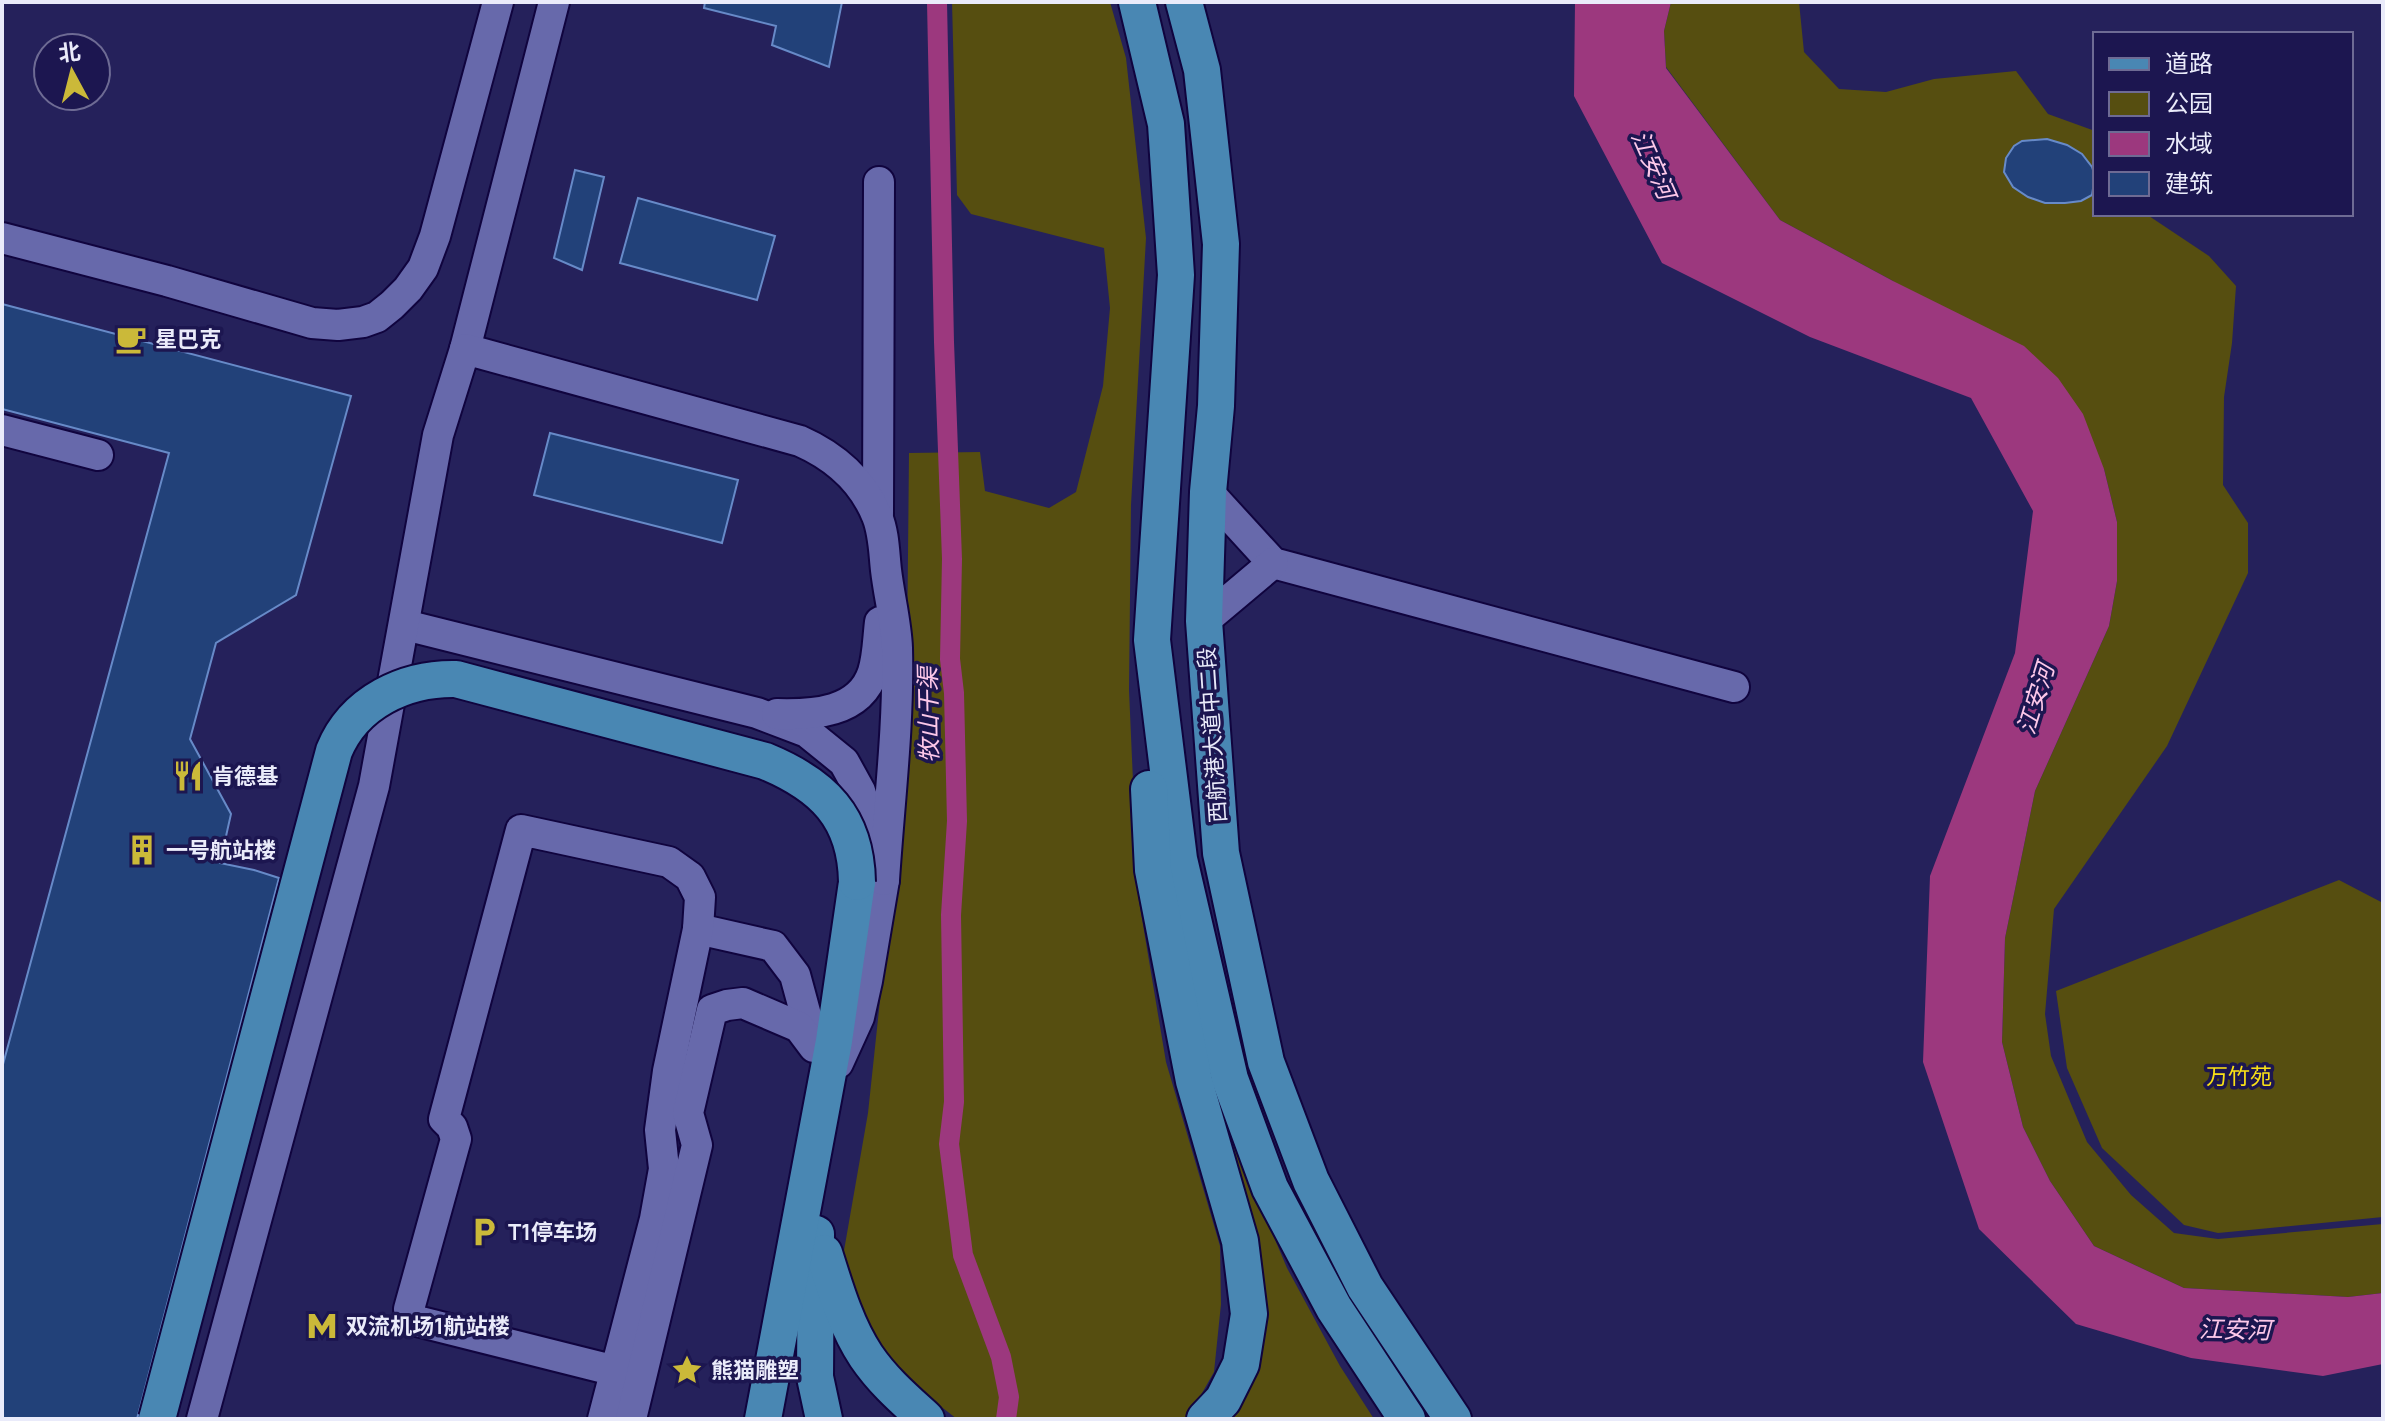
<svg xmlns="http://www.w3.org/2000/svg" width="2385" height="1421" font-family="Manrope,'Noto Sans SC',sans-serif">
  <rect width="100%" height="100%" fill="#25215b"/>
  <g fill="#564e10">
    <path d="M952 2H1110L1126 58 1146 238 1131 505 1129 690 1138 895 1166 1062 1220 1246 1221 1304 1214 1372 1193 1409 1196 1419H957L926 1395 891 1364 860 1312 842 1262 868 1113 906 756 909 453 980 452 985 491 1049 508 1076 492 1103 386 1110 308 1104 248 971 214 957 195Z"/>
    <path d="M1671 2H1799L1804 52 1839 89 1886 92 1934 79 2016 71 2048 114 2095 131V214H2146L2209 256 2236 286 2232 343 2224 397 2223 485 2248 523V573L2167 746 2054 909 2045 1014 2051 1056 2087 1142 2131 1195 2174 1233 2218 1239 2383 1224V1293L2348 1297 2184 1288 2094 1246 2050 1181 2023 1127 2002 1042 2005 938 2035 791 2109 626 2117 581V522L2104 469 1893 281 1780 220 1666 67 1664 31Z"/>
    <path d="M2339 880 2383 903V1217L2218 1233 2184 1225 2102 1148 2067 1068 2056 991Z"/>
    <path d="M1207 1078 1287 1268 1340 1366 1374 1419H1230L1241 1404 1264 1345V1276Z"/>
  </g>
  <path fill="#9c387e" d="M1575 2H1671L1664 31 1666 68 1780 220 1893 281 2024 346 2058 378 2083 414 2104 469 2117 522V581L2109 626 2035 791 2005 938 2002 1042 2023 1127 2050 1181 2094 1246 2184 1288 2348 1297 2383 1293V1364L2323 1376 2191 1358 2076 1324 1979 1229 1923 1062 1930 876 2015 653 2033 511 1971 398 1810 337 1662 263 1574 96Z"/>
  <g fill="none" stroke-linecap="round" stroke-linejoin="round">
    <path stroke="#9c387e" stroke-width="20" d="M937 2 944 342 952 559 950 659 954 693 957 821 951 915 954 1102 949 1144 963 1255 1001 1357 1009 1397 1006 1419"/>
  </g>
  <g fill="#224179" stroke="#678ac8" stroke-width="2">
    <path d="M705 2H842L829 67 772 45 776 26 704 8Z"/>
    <path d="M2047 139 2067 145 2082 154 2092 167 2095 176 2092 195 2081 201 2065 203H2045L2028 197 2013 187 2004 172 2006 158 2014 146 2022 141Z"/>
    <path d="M575 170 604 177 582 270 554 258Z"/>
    <path d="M638 198 775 236 757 300 620 263Z"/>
    <path d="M2 304 351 396 296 595 216 643 190 739 231 814 220 863 254 870 279 878 137 1419H2V1068L169 453 2 409Z"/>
    <path d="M550 433 738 480 722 543 534 495Z"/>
  </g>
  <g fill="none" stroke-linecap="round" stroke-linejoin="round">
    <g stroke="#10043e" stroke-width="34">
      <g id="minor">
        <path d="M2 238 167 281 312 323 338 325 363 322 377 317 392 305 408 289 423 268 435 236 498 2"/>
        <path d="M465 349 554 2"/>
        <path d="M2 430 98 455"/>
        <path d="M1208 492 1273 563 1734 687"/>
        <path d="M878 514 879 182"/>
        <path d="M1204 621 1273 563"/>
        <path d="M405 625 757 713 807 732 844 762 860 791 879 852 884 880 867 981 859 1017 838 1063"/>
        <path d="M777 714C813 715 860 713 873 672 878 656 878 638 880 622"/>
        <path d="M698 929 773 946 795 975 814 1045"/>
        <path d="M202 1419 374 786 438 435 465 349 800 441C834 456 863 481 877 516 884 533 884 552 886 570 889 596 896 622 897 648 899 725 889 803 884 880"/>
        <path d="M603 1419 655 1219 664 1169 660 1130 668 1071 698 929 700 897 690 877 669 862 521 830 444 1119 452 1127 456 1139 409 1309 410 1316 417 1321 616 1371"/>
        <path d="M631 1419 697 1145 688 1113 712 1010 727 1005 743 1003 799 1027 814 1047"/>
      </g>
    </g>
    <g stroke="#10043e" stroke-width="40">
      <g id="major">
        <path d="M1137 2 1166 124 1176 275 1152 640 1179 859 1230 1079 1270 1188 1334 1308 1407 1419"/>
        <path d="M1184 2 1202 70 1221 244 1216 406 1208 492 1204 621 1221 853 1266 1062 1311 1181 1365 1287 1453 1419"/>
        <path d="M1149 789 1153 870 1194 1081 1240 1241 1249 1314 1241 1364 1223 1400 1205 1419"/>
        <path d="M816 1234 815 1377 824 1419"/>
        <path d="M824 1253C835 1288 846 1326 866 1356 883 1381 904 1399 926 1419"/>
        <path d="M763 1419 834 1041 857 882"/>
      </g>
    </g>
    <use href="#minor" stroke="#6769ab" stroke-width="30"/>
    <use href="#major" stroke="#4987b3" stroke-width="36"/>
    <g stroke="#10043e" stroke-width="40" stroke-linecap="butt">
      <path id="major-bridge" d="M157 1419 334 751C354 702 405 678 456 679L765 761C823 785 856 817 857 882"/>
    </g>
    <use href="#major-bridge" stroke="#4987b3" stroke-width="36"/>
  </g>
  <defs>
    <g id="cafe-bare" transform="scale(2.4)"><path d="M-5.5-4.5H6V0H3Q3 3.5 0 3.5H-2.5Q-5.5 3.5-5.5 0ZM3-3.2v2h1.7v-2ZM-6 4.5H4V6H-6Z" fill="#cbb939" stroke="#1c1650" stroke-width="2.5" paint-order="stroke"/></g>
    <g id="restaurant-bare" transform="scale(2.4)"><path d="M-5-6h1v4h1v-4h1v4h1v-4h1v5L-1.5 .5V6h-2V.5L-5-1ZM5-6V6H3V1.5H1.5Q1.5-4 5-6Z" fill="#cbb939" stroke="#1c1650" stroke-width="2.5" paint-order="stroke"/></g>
    <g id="building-bare" transform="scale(2.4)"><path d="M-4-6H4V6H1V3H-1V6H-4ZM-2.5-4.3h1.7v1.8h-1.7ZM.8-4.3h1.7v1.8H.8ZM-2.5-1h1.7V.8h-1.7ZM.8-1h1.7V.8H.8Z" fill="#cbb939" stroke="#1c1650" stroke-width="2.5" paint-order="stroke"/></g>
    <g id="parking-bare" transform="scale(2.4)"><path d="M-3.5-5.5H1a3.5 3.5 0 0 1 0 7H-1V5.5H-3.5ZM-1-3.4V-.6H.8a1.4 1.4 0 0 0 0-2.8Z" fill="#cbb939" stroke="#1c1650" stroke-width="2.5" paint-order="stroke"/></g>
    <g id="metro-bare" transform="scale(2.4)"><path d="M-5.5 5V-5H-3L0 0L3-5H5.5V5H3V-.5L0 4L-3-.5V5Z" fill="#cbb939" stroke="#1c1650" stroke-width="2.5" paint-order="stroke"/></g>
    <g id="sight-bare" transform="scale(2.4)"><path d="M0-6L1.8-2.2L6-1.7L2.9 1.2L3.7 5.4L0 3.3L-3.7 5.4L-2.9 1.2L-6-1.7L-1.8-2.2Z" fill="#cbb939" stroke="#1c1650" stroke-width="2.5" paint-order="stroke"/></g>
  </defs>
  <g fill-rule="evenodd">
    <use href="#cafe-bare" x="131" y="339"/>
    <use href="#restaurant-bare" x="188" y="776"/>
    <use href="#building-bare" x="142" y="850"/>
    <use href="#parking-bare" x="484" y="1232"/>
    <use href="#metro-bare" x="322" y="1326"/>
    <use href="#sight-bare" x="687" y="1370"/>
  </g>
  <g text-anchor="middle" stroke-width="7" stroke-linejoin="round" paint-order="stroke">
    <g font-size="22" font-weight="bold" fill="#eaebfa" stroke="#1c1650" text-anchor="start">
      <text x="155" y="347">星巴克</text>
      <text x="212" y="784">肯德基</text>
      <text x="166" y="858">一号航站楼</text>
      <text x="508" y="1240">T1停车场</text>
      <text x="346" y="1334">双流机场1航站楼</text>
      <text x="711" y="1378">熊猫雕塑</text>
    </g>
    <g font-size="22" fill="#eaebfa" stroke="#1c1650">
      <text transform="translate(1212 735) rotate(-94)" y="8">西航港大道中二段</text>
    </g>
    <g font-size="22" fill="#fae116" stroke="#1c1650">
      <text x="2239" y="1084">万竹苑</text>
    </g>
    <g font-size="24" font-style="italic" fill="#fdc8e9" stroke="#1c1650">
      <text transform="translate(1653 165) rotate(66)" y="8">江安河</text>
      <text transform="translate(2036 699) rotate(-73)" y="8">江安河</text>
      <text transform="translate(929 715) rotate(-91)" y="8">牧山干渠</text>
      <text transform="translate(2235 1330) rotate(1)" y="8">江安河</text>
    </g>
  </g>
  <rect width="2385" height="1421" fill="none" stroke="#eaebfa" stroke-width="8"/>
  <rect x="2093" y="32" width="260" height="184" fill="#1c1650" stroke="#6e6b94" stroke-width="2"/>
  <rect x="2109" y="58" width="40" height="12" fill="#4987b3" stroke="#6e6b94" stroke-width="2"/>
  <text x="2165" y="72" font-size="24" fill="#eaebfa">道路</text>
  <rect x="2109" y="92" width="40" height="24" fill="#564e10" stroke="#6e6b94" stroke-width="2"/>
  <text x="2165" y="112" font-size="24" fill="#eaebfa">公园</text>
  <rect x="2109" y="132" width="40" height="24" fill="#9c387e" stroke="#6e6b94" stroke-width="2"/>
  <text x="2165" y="152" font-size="24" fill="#eaebfa">水域</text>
  <rect x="2109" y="172" width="40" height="24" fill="#224179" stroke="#6e6b94" stroke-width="2"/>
  <text x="2165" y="192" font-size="24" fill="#eaebfa">建筑</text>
  <g transform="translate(72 72) rotate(353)"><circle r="38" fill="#1c1650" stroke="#6e6b94" stroke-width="2"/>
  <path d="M0-6L14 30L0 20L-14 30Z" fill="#cbb939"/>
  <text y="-12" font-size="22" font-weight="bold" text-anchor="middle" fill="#eaebfa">北</text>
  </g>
</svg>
